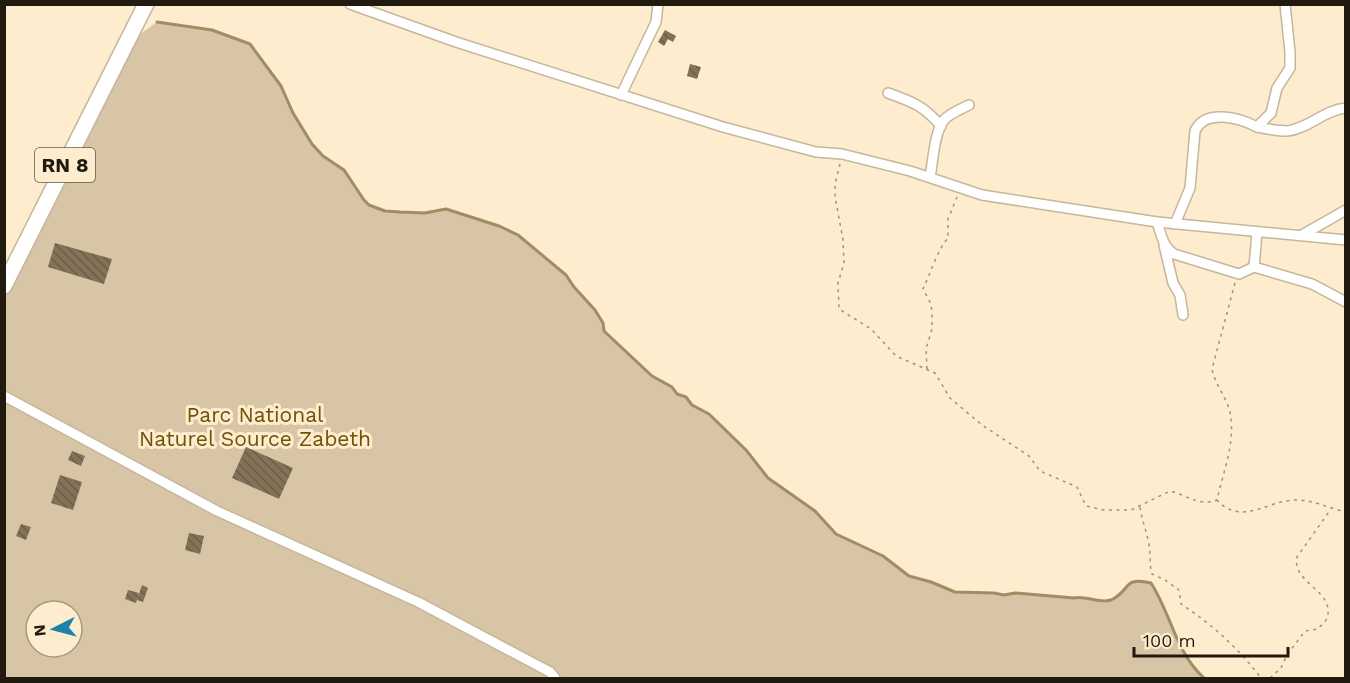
<svg xmlns="http://www.w3.org/2000/svg" width="1350" height="683" font-family="'Work Sans',sans-serif">
  <defs>
    <pattern id="building-back-hatch" width="6" height="6" patternUnits="userSpaceOnUse" patternTransform="scale(1.5)"><rect width="6" height="6" fill="#827358"/><path d="M-1 5l2 2M0 0l6 6M5-1l2 2" fill="none" stroke="#6a5e47"/></pattern>
  </defs>
  <rect width="100%" height="100%" fill="#fdecce"/>
  <path fill="#d7c5a6" fill-rule="evenodd" d="M157 22 212 30 250 44 281 86 293 113 312 144 323 156 344 170 364 200 369 205 385 211 400 212 425 213 446 209 499 226 518 235 566 275 574 287 595 310 603 323 604 331 652 376 672 387 677 394 686 397 692 405 709 414 746 450 768 478 815 511 836 534 883 556 909 576 931 582 955 592 994 593 1004 595 1015 593 1074 598C1085 595 1099 604 1111 600 1131 591 1122 576 1151 583 1171 614 1176 653 1204 678H5L4 286 125 45ZM36 611H72V647H36Z"/>
  <g fill="none" stroke-linecap="round" stroke-linejoin="round">
    <path stroke="#a28c64" stroke-width="3" d="M157 22 212 30 250 44 281 86 293 113 312 144 323 156 344 170 364 200 369 205 385 211 400 212 425 213 446 209 499 226 518 235 566 275 574 287 595 310 603 323 604 331 652 376 672 387 677 394 686 397 692 405 709 414 746 450 768 478 815 511 836 534 883 556 909 576 931 582 955 592 994 593 1004 595 1015 593 1074 598C1085 595 1100 604 1111 600 1131 591 1122 576 1151 583 1171 614 1176 653 1204 678"/>
  </g>
  <g fill="url(#building-back-hatch)">
    <path d="M665 30 676 36 673 42 668 39 664 46 658 42Z"/>
    <path d="M690 64 701 67 697 79 687 76Z"/>
    <path d="M55 243 112 259 104 284 48 267Z"/>
    <path d="M246 447 293 468 279 499 232 478Z"/>
    <path d="M72 451 85 456 81 466 68 460Z"/>
    <path d="M60 475 82 482 73 510 51 503Z"/>
    <path d="M21 524 31 527 26 540 16 536Z"/>
    <path d="M189 533 204 536 200 554 185 550Z"/>
    <path d="M142 585 148 588 143 602 137 600Z"/>
    <path d="M128 590 139 593 136 603 125 599Z"/>
  </g>
  <g fill="none" stroke-linecap="round" stroke-linejoin="round">
    <g stroke="#c6b69a" stroke-width="12">
      <g id="street">
        <path d="M350 4 456 42 723 127 816 152 842 154 910 171 982 195 1157 222 1346 240"/>
        <path d="M888 93C913 102 924 106 941 126"/>
        <path d="M621 95 656 22 658 4"/>
        <path d="M1257 127C1267 129 1277 131 1287 131 1308 129 1324 110 1346 108"/>
        <path d="M930 177C933 162 934 133 944 120 949 114 961 109 969 105"/>
        <path d="M1157 222C1161 234 1163 247 1174 254L1239 274 1254 267 1312 284 1346 302"/>
        <path d="M1175 224 1190 188 1195 131C1205 108 1240 118 1257 127L1271 113 1277 88 1290 68V52L1285 4"/>
        <path d="M1302 235 1346 210"/>
        <path d="M1164 245 1173 283 1180 295 1183 315"/>
        <path d="M1254 267 1257 233"/>
        <path d="M4 396 217 511 418 602 550 672 555 678"/>
      </g>
    </g>
    <g stroke="#c6b69a" stroke-width="18">
      <path id="primary" d="M4 286 146 4"/>
    </g>
    <g stroke="#9f937d" stroke-width="1.5" stroke-dasharray="3 4.5" stroke-linecap="butt">
      <path d="M840 164 835 184V196L843 240 844 263 838 283 839 309 871 329 896 356 935 373 950 398 982 425 1029 456 1040 471 1077 487 1086 506 1104 510H1131L1170 491C1187 495 1199 507 1217 500"/>
      <path d="M1235 283 1212 369C1215 385 1226 396 1230 412 1236 442 1223 472 1217 500 1242 527 1267 500 1296 500 1314 500 1328 508 1346 512"/>
      <path d="M927 369 926 349 932 329V313L931 304 923 289C930 274 938 249 948 238V219L957 197"/>
      <path d="M1140 507C1142 521 1147 532 1149 545 1151 555 1149 564 1152 574L1165 580 1179 590 1181 604C1212 624 1239 649 1261 678"/>
      <path d="M1270 678 1281 668 1287 655 1305 631 1318 629C1320 626 1326 622 1327 618 1336 591 1291 583 1297 557L1331 509"/>
    </g>
    <use href="#street" stroke="#fff" stroke-width="9"/>
    <use href="#primary" stroke="#fff" stroke-width="15"/>
  </g>
  <g text-anchor="middle" stroke-width="6" stroke-linejoin="round" paint-order="stroke">
    <rect fill="#fdecce" stroke="#625948" stroke-width="1.5" x="35" y="148" width="60" height="34" rx="4.5"/>
    <g font-size="20" font-weight="bold" fill="#201a0f">
      <text x="65" y="172">RN 8</text>
    </g>
    <g font-size="21" fill="#705106" stroke="#fdecce">
      <text x="255" y="422">Parc National<tspan x="255" dy="24">Naturel Source Zabeth</tspan></text>
    </g>
  </g>
  <rect width="1350" height="683" fill="none" stroke="#201a0f" stroke-width="12"/>
  <g transform="translate(54 629) rotate(264)"><circle r="28" fill="#fdecce" stroke="#a59882" stroke-width="1.5"/>
  <path d="M0-4.5L10 22L0 15L-10 22Z" fill="#1c82ac"/>
  <text y="-9" font-size="16" font-weight="bold" text-anchor="middle" fill="#201a0f">N</text>
  </g>
  <path d="M1134 647v9h154v-9" fill="none" stroke="#201a0f" stroke-width="3"/>
  <text x="1143" y="647" font-size="18" fill="#201a0f" stroke="#fdecce" stroke-width="4.5" paint-order="stroke">100 m</text>
</svg>
